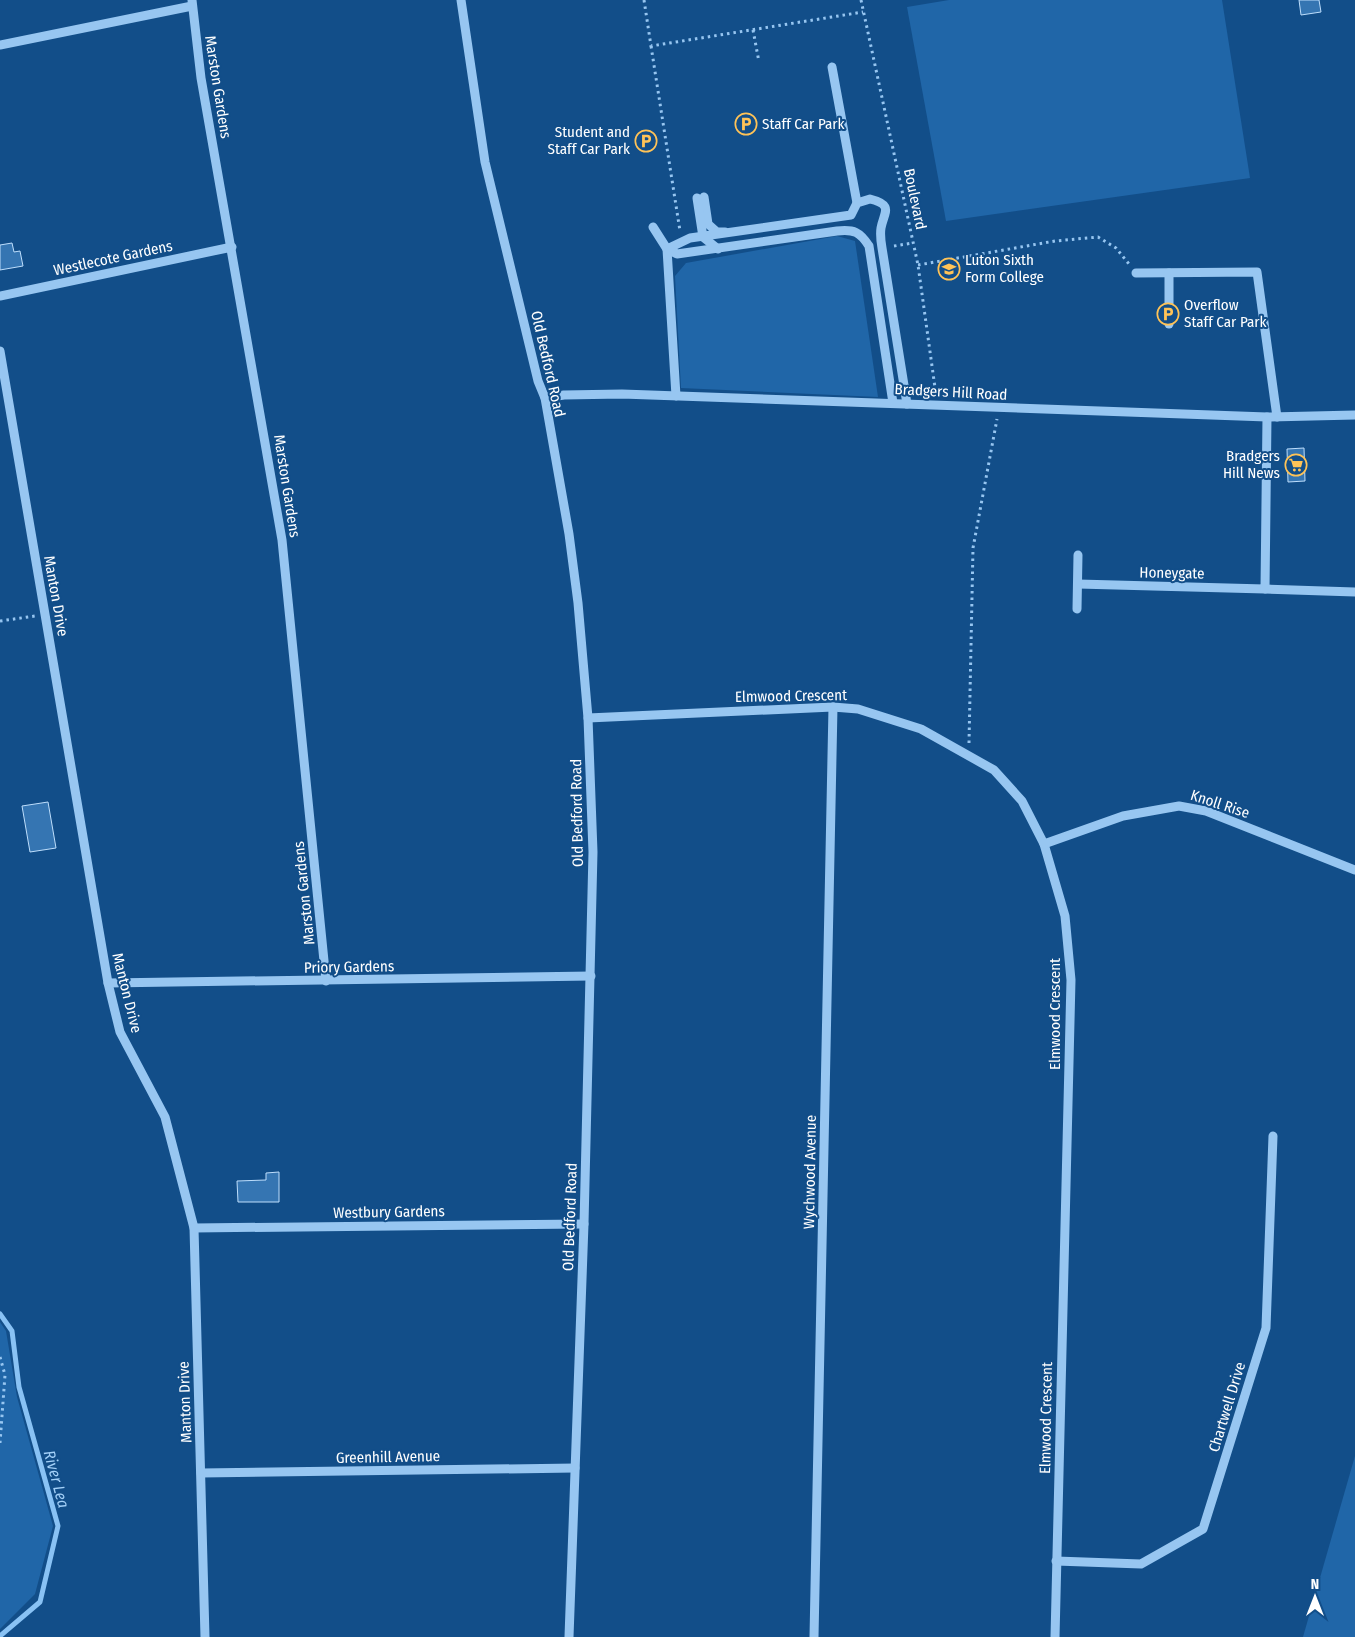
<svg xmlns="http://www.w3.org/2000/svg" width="1355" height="1637" font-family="'Fira Sans Condensed',sans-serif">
  <rect width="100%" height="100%" fill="#124e89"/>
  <g fill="#2066a8">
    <path d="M949 0H1222L1250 178 946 221 907 7Z"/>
    <path d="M837 236 855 241 878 397 681 388 675 276 686 263Z"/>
    <path d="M0 1322 6 1331 17 1397 53 1526 35 1594 0 1629Z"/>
    <path d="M1355 1456V1637H1303Z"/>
  </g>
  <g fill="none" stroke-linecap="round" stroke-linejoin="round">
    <path stroke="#89c2f4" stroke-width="5" d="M0 1314 12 1331 19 1387 58 1526 40 1602 0 1636"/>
  </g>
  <g fill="#3575b2" stroke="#bedefc">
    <path d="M1299 0H1319L1321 12 1301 15Z"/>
    <path d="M12 243 14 252 20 251 23 266 0 270V245Z"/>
    <path d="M1304 448 1305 481 1288 482 1287 449Z"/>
    <path d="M48 802 56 848 30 852 22 806Z"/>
    <path d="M279 1172V1202H238L237 1181 266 1180V1173Z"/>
  </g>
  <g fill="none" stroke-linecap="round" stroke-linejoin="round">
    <g stroke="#97c6f1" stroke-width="3" stroke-dasharray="2.5 4" stroke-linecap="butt">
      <path d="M644 0 651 46 863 12"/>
      <path d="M861 0 918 265 936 395"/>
      <path d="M753 30 759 62"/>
      <path d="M651 46 680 231"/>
      <path d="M894 246 913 243"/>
      <path d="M918 265 1055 241 1098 237 1116 248 1129 264"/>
      <path d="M0 621 35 616"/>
      <path d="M969 743 973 548 997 419"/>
      <path d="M0 1357 5 1375 0 1443"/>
    </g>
    <g stroke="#97c6f1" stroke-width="9">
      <path d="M192 0 201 78 282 540 326 981"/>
      <path d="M461 0 485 162 538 381 545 398 569 534 578 603 588 718 593 852 584 1224 569 1637"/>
      <path d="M0 45 192 6"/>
      <path d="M832 67 857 203"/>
      <path d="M704 197 708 224 717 232H725"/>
      <path d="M697 198 703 237 718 249"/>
      <path d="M653 227 667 249 677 254 837 231C854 229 860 232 869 246L893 403"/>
      <path d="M1136 273 1257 272 1277 417"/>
      <path d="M1169 273V324"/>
      <path d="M0 296 232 247"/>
      <path d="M0 351 108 983 120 1032 165 1117 194 1228 205 1637"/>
      <path d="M676 396 667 249 690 238 851 215 857 203 870 199C894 205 884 212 881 228 880 234 881 242 882 248L907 404"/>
      <path d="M545 398 564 395 622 394 1267 417 1355 415"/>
      <path d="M1078 584 1265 589 1267 417"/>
      <path d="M1265 589 1355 592"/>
      <path d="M1077 609 1078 555"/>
      <path d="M588 718 833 707 858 709 921 729 994 770 1022 801 1044 844 1065 916 1071 980 1055 1637"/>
      <path d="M1044 844 1123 816 1179 806 1206 811 1355 870"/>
      <path d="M108 983 591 976"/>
      <path d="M194 1228 584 1224"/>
      <path d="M201 1473 575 1468"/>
      <path d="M1056 1561 1141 1564 1203 1529 1266 1328 1273 1136"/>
      <path d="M814 1637 833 707"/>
    </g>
  </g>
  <defs>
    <g id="parking-ring" transform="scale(1.125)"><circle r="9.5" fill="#124e89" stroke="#ffc357" stroke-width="1.5"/><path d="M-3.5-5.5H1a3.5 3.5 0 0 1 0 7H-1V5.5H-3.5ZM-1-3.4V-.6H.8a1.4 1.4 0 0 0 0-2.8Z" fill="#ffc357"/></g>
    <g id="university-ring" transform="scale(1.125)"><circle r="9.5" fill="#124e89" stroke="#ffc357" stroke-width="1.5"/><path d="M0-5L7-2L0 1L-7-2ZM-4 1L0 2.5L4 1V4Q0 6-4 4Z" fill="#ffc357"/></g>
    <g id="supermarket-ring" transform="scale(1.125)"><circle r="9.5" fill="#124e89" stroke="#ffc357" stroke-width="1.5"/><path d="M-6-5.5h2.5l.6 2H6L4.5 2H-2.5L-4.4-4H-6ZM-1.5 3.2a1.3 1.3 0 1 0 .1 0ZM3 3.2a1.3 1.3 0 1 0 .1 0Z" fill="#ffc357"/></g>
  </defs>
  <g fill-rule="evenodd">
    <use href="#parking-ring" x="746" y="124"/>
    <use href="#parking-ring" x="646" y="141"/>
    <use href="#university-ring" x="949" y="269"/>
    <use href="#parking-ring" x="1168" y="314"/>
    <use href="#supermarket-ring" x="1296" y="465"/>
  </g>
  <g text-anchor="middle" stroke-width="4" stroke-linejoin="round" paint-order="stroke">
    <g font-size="15" fill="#fff" stroke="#124e89">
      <text transform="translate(218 87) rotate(81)" y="5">Marston Gardens</text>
      <text transform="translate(915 199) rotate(78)" y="5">Boulevard</text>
      <text transform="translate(113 258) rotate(-12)" y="5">Westlecote Gardens</text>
      <text transform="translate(548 364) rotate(77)" y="5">Old Bedford Road</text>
      <text transform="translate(951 392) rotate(3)" y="5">Bradgers Hill Road</text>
      <text transform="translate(287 486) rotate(81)" y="5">Marston Gardens</text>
      <text transform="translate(1172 573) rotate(1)" y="5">Honeygate</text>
      <text transform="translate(56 596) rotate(80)" y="5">Manton Drive</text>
      <text transform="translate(791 696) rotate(-1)" y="5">Elmwood Crescent</text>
      <text transform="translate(1220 804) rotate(18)" y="5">Knoll Rise</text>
      <text transform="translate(577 813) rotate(-91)" y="5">Old Bedford Road</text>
      <text transform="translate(304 893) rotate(-96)" y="5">Marston Gardens</text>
      <text transform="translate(349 967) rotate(-1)" y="5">Priory Gardens</text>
      <text transform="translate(127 993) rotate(76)" y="5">Manton Drive</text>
      <text transform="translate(1055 1014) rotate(-90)" y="5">Elmwood Crescent</text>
      <text transform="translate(810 1172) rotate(-89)" y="5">Wychwood Avenue</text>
      <text transform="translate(389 1212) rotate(-1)" y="5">Westbury Gardens</text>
      <text transform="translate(570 1217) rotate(-88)" y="5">Old Bedford Road</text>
      <text transform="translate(185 1402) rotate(-92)" y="5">Manton Drive</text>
      <text transform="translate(1227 1407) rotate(-73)" y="5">Chartwell Drive</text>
      <text transform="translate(1046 1418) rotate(-89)" y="5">Elmwood Crescent</text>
      <text transform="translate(388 1457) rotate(-1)" y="5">Greenhill Avenue</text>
    </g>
    <g font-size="15" fill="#fff" stroke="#124e89" text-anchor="start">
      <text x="762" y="129">Staff Car Park</text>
      <text x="630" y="137" text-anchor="end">Student and<tspan x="630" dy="17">Staff Car Park</tspan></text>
      <text x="965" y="265">Luton Sixth<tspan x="965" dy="17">Form College</tspan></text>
      <text x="1184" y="310">Overflow<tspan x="1184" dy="17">Staff Car Park</tspan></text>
      <text x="1280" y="461" text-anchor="end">Bradgers<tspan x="1280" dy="17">Hill News</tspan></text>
    </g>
    <g font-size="16" font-style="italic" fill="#a3d0f8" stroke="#124e89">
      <text transform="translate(57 1479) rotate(75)" y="6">River Lea</text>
    </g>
  </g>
  <g transform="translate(1315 1597)" stroke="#124e89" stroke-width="4" paint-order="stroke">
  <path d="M0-4L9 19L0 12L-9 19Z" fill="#ffffff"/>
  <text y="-8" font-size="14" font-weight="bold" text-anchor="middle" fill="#ffffff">N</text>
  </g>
</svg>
